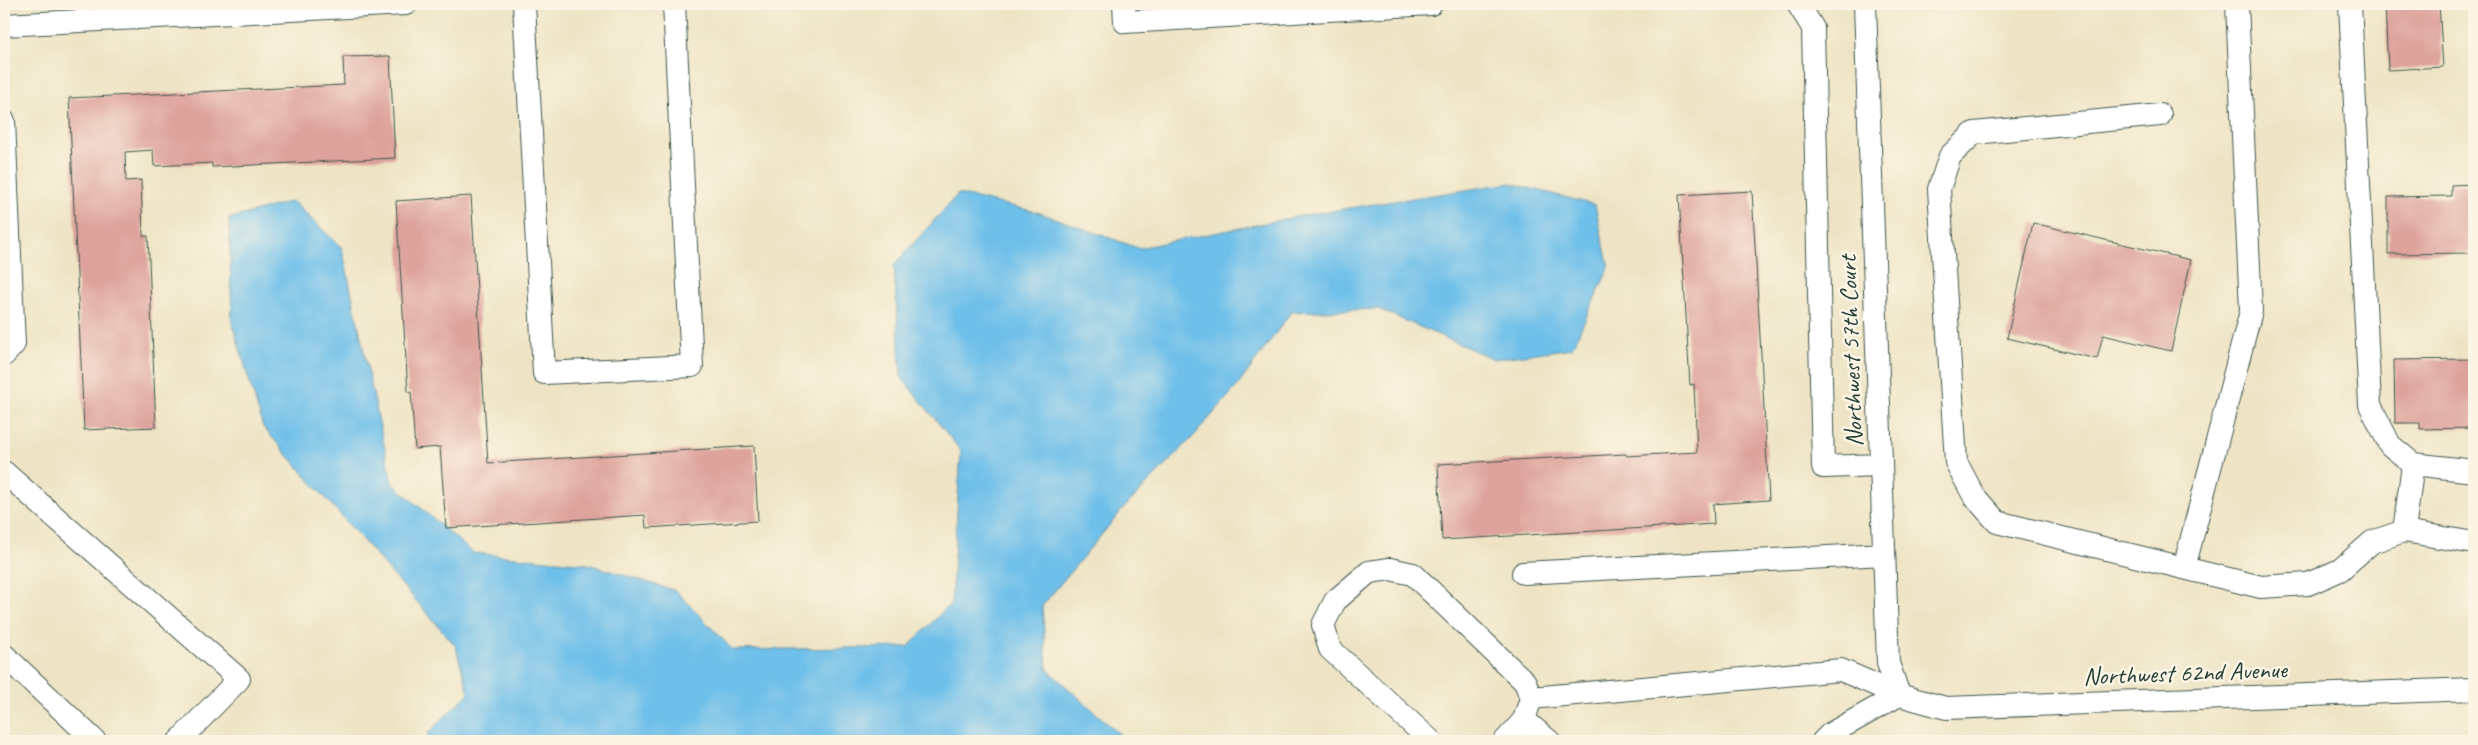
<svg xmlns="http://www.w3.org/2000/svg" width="2478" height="745" font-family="Caveat,sans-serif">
  <rect width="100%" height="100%" fill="#fcf5e5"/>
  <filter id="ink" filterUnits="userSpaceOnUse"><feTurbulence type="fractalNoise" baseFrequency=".02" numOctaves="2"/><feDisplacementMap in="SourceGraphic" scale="10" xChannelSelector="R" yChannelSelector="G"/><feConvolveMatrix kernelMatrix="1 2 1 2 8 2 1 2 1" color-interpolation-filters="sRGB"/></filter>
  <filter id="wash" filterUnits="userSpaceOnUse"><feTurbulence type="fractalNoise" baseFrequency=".0096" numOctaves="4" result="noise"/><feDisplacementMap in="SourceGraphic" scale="20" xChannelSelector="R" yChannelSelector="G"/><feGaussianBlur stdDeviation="1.12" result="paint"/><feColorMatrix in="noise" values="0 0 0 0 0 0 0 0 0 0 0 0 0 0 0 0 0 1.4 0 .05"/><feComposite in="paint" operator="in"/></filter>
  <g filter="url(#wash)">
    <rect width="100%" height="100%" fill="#eee4c5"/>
    <path fill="#6ebfe9" stroke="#467e8e" d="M1510 183 1595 205 1609 268 1572 348 1494 359 1378 309 1291 312 1239 384 1193 437 1123 509 1042 606 1047 669 1127 741H429L428 733 469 693 455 645 263 427 232 322 229 219 292 201 342 248 392 483 473 553 588 564 676 591 733 650 908 647 951 603 961 451 901 377 894 265 958 194 1037 212 1138 248 1311 214Z"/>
    <g id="blocks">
      <g fill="#dda29b">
        <path d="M2385 4H2439L2443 67 2388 70Z"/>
        <path d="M390 56 395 158 212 167V163L154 166 153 150 125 152 126 181 141 180 143 236H148L156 427 84 430 69 98 344 85 343 57Z"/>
        <path d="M2474 184V253L2388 254V197L2451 196V185Z"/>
        <path d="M1752 191 1769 500 1713 504 1714 524 1442 540 1438 464 1626 454 1627 456 1697 452 1694 384 1690 385 1679 195Z"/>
        <path d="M471 196 488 463 754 446 758 521 646 528 645 515 446 528 440 447 415 449 411 392H408L396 201Z"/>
        <path d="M2033 223 2191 260 2171 351 2103 335 2097 359 2007 338Z"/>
        <path d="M2474 359V428L2420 429V423H2395L2394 360Z"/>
      </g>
    </g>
  </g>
  <g filter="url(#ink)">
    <use href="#blocks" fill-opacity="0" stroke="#3e564a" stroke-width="1"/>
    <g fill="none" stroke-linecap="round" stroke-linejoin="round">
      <g stroke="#3e564a" stroke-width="24">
        <g id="service">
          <path d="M524 4 544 373 692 366 674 4"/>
          <path d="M1124 4 1125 22 1431 4"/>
          <path d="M1798 4 1813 28 1823 467 1881 465"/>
          <path d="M1865 4 1888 663 1899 695"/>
          <path d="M2350 4 2370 405 2390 445 2413 464 2474 471"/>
          <path d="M4 25 406 4"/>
          <path d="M2160 115 1974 133 1950 156 1939 189 1956 462 1974 496 1997 522 2261 587 2308 584 2340 570 2372 542 2404 531 2474 543"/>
          <path d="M4 121 14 344 4 355"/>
          <path d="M4 472 239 679 179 741"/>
          <path d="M2404 531 2413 464"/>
          <path d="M2184 568 2251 311 2237 4"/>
          <path d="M1523 573 1884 554"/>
          <path d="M4 655 95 741"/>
          <path d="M1531 698 1841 670 1899 695 1946 708 2474 689"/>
          <path d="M1524 720 1549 741"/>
          <path d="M1431 741 1330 649 1323 625 1335 601 1369 572 1390 569 1413 574 1525 682 1531 698 1524 720 1505 741"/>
          <path d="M1823 741 1830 734 1899 695"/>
        </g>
      </g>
      <use href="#service" stroke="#fff" stroke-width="22"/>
    </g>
  </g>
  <g text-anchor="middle" stroke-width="5" stroke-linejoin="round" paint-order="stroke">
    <g font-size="25" fill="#1f3d34" stroke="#fcf5e5">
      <text transform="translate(1850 351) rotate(-92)" y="9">Northwest 57th Court</text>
      <text transform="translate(2185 672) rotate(-2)" y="9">Northwest 62nd Avenue</text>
    </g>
  </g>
  <rect width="2478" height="745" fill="none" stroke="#fcf5e5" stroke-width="20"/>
</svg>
